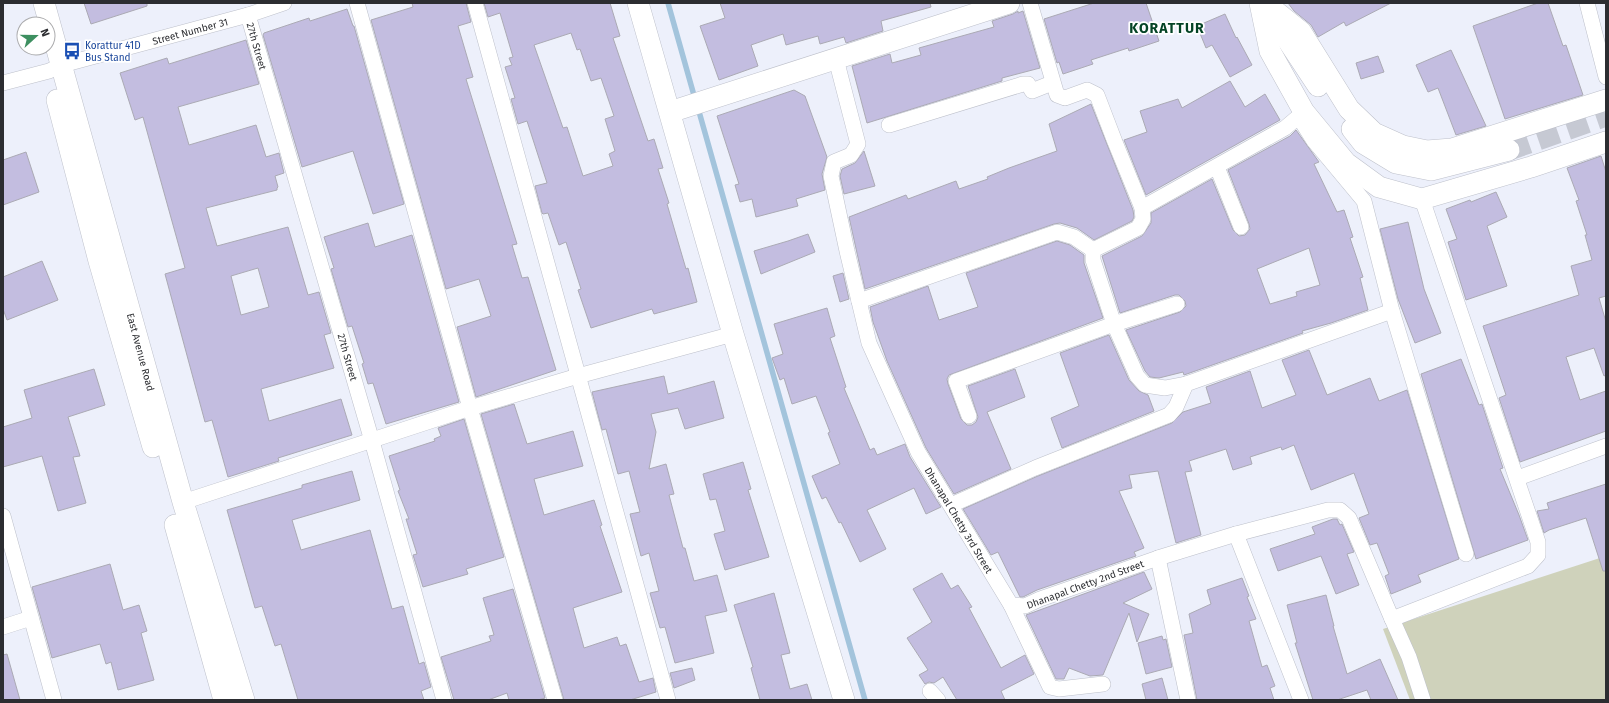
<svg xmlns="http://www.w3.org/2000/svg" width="1609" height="703" font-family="'Fira Sans',sans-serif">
  <rect width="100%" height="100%" fill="#edf0fb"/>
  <path fill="#cfd2bb" d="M1606 556V700H1410L1383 629Z"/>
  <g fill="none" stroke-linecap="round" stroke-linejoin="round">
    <g stroke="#a3c4dc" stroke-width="5.5">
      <path d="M668 3 695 99"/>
      <path d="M698 108 865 700"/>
    </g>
  </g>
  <g fill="#c3bde0" stroke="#abaab4" fill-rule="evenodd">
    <path d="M84 3H147V6L91 24Z"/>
    <path d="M412 3H466L471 22 458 26 473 77 466 79 517 244 512 245 522 278 528 277 556 370 476 397 457 327 491 316 479 279 446 289 371 20 413 7Z"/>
    <path d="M484 3H610L620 36 613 38 648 141 654 139 663 168 658 169 669 203 667 204 686 269 688 268 697 302 654 314 652 309 591 328 578 290 581 289 566 242 559 245 548 213 543 214 542 213 535 186 547 183 527 121 518 124 516 117 511 99 515 98 505 67 512 65 509 58 513 57 500 13 488 17ZM571 33 577 50 580 49 591 81 601 78 614 116 605 119 615 151 609 154 613 166 583 176 567 127 563 128 534 45Z"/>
    <path d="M720 3H930L931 7 881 21 883 31 846 43 844 37 820 44 818 36 786 45 783 34 751 45 758 66 719 80 700 26 725 18Z"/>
    <path d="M1094 3H1146L1159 41 1129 51 1128 48 1091 60 1093 64 1063 74 1059 62 1057 63 1044 19Z"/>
    <path d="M1288 3H1391L1346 26 1344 22 1318 37 1311 25 1294 11Z"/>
    <path d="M1538 3H1548L1563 46 1566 45 1583 95 1505 119 1473 26Z"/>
    <path d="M347 9 353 26H354L404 204 373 214 353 151 302 167 263 35 264 33 309 18 310 21Z"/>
    <path d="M1018 11V13L1023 11 1040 68 1002 78V81L867 123 852 66 890 54 892 63 921 55 919 48 994 27 992 21 1013 14Z"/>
    <path d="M1225 14 1236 38 1237 37 1252 65 1230 77 1212 45 1206 48 1197 26Z"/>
    <path d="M246 40 259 84 178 107 189 145 256 125 266 157 279 153 284 173 275 176 278 187 277 188V190L206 208 217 246 288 227 308 295 319 292 331 333 324 335 334 368 261 389 269 421 341 399 352 435 278 458 279 461 228 477 212 420 205 422 165 274 185 268 143 117 135 120 120 73 167 58 169 64ZM258 268 269 307 241 315 231 276Z"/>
    <path d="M1451 50 1486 126 1456 135 1438 88 1428 92 1416 65Z"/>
    <path d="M1378 56 1384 72 1361 79 1356 63Z"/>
    <path d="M1230 81 1245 107 1265 94 1280 120 1146 195 1124 140 1147 132 1140 111 1178 99 1182 108Z"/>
    <path d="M794 90 805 96 827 157 822 174 825 190 796 199 798 206 756 217 752 199 740 202 735 185 739 184 717 116Z"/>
    <path d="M1091 104 1133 210 1134 217 1132 221 1094 240 1077 228 1060 223 1054 224 865 289 849 217 906 195 908 199 956 181 959 189 988 179 987 177 1009 168 1057 151 1049 124Z"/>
    <path d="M1296 130 1319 162 1314 164 1337 212 1344 210 1353 237 1350 238 1363 277 1360 278 1368 310 1331 323 1302 331 1303 333 1184 375 1183 372 1159 378 1150 377 1145 371 1126 330 1180 312 1186 306 1185 301 1179 295H1175L1120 313 1102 256 1142 236 1151 223V213L1212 179 1233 230 1239 236 1245 235 1250 229 1249 224 1228 170 1290 136ZM1309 248 1320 285 1296 292 1297 296 1270 304 1257 269Z"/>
    <path d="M864 151 875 186 844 194 840 176 842 169 855 163Z"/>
    <path d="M26 152 39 192 3 205V160Z"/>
    <path d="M1601 156 1606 172V296L1599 298 1606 322V375L1604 376 1594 348 1566 357 1580 400 1606 391V431L1520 462 1499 398 1506 395 1483 326 1579 295 1571 266 1592 260 1585 235H1587L1576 201 1579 200 1567 168Z"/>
    <path d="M1496 192 1507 217 1487 226 1507 286 1466 300 1448 242 1457 239 1446 209 1470 200 1471 202Z"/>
    <path d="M1408 222 1424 289 1441 333 1415 343 1398 299 1380 229Z"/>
    <path d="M368 223 375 247 412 235 459 402 386 424 373 383 368 384 362 364 364 363 352 326 348 327 331 269 334 268 324 237Z"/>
    <path d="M808 234 815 252 761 274 754 251 788 241Z"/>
    <path d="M1057 241 1070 245 1084 255V263L1103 318 949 375 947 379 948 384 961 419 967 425H972L976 422 978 417 968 386 1015 369 1025 397 987 412 1011 469 954 494 926 448 887 361 873 322 870 307 928 286 939 320 978 307 966 273Z"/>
    <path d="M42 261 58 300 7 320 3 309V277Z"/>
    <path d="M843 273 849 299 840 302 833 276Z"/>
    <path d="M827 308 835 336 830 338 846 387 844 388 870 450 874 448 877 455 905 444 910 457 941 507 926 514 914 488 867 510 886 549 860 562 841 522 839 523 826 497 822 499 812 476 840 464 828 433 830 432 816 396 792 404 784 378 780 380 772 358 783 354 774 324Z"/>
    <path d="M1109 335 1129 380 1139 391 1148 395 1154 411 1062 448 1051 418 1079 406 1060 353Z"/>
    <path d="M1309 350 1327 395 1370 378 1379 401 1407 390 1459 559 1418 575 1421 582 1391 594 1385 576 1389 574 1377 543 1370 545 1359 518 1369 514 1354 473 1311 490 1294 445 1282 450 1281 447 1250 457 1252 464 1233 470 1226 449 1189 461 1192 471 1185 472 1201 535 1176 543 1158 471 1129 475 1132 488 1119 491 1144 548 1134 552 1136 556 1037 590 1023 597H1020L998 552 991 555 963 509 1038 476 1172 423 1183 412 1211 403 1206 387 1250 371 1262 408 1296 395 1282 360Z"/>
    <path d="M1461 359 1479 405 1482 404 1503 468 1500 469 1519 515 1528 540 1476 559 1421 374Z"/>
    <path d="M94 369 105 405 68 417 80 456 73 457 86 503 58 511 42 456 3 467V427L32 418 24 390Z"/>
    <path d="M664 376 668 394 714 381 724 418 685 429 678 408 651 414 656 432 649 469 666 464 674 494 669 495 683 548H685L694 581 717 575 727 611 705 616 714 653 675 663 665 627 660 628 650 593 659 591 649 553 641 556 630 514 640 512 629 471 618 474 606 429 602 430 592 392Z"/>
    <path d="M514 404 527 444 573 431 583 466 534 479 544 515 594 500 602 525 600 526 622 592 573 608 584 648 617 637 620 646 626 644 639 682 653 678 656 692 630 700H564L481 414Z"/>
    <path d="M464 419 504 557 466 569 468 574 423 587 413 555 417 554 406 519H409L398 491 400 490 389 456 435 441 434 439 441 436 438 428Z"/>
    <path d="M743 462 751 489 748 490 769 557 725 570 714 534 725 531 716 499 710 500 703 474Z"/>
    <path d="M352 471 360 500 292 520 301 550 370 530 392 609 403 606 419 664 424 662 431 687 421 691 424 700H298L281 644 275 646 262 606 255 608 227 510 302 488V485Z"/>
    <path d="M1606 484V571H1603L1586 518 1549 530 1544 533 1537 511 1549 509 1547 503Z"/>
    <path d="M1333 519H1337L1340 525 1342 524 1354 552 1347 554 1359 585 1336 594 1321 556 1278 571 1270 549 1315 534 1312 527Z"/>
    <path d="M110 564 123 610 139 605 147 631 141 633 154 680 118 690 111 662 106 664 100 644 52 658 32 587Z"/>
    <path d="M1144 572 1152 589 1123 603 1149 614 1137 642 1129 613 1103 675 1090 676 1069 668 1064 679H1056L1026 615Z"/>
    <path d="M942 573 951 589 958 585 972 607 969 608 1001 668 1025 655 1034 674 1001 691 1005 700H957L943 677 934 683 929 682 925 684 919 675 928 670 907 638 932 622 913 589Z"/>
    <path d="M1242 578 1249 596 1247 597 1256 619 1249 621 1262 667 1267 665 1275 686 1270 688 1274 700H1197L1184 635 1193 633 1189 614 1211 604 1207 590Z"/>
    <path d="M513 589 545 698 538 700H509L507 693 488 700H454L441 657 491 641 489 636 494 635 483 598Z"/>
    <path d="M774 593 790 653 781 655 790 689 807 684 812 700H760L751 668 753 667 734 605Z"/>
    <path d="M1326 595 1334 626H1333L1347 674 1380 659 1398 700H1371L1367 690 1337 700H1313L1295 643H1297L1287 605Z"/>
    <path d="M1162 636 1163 640 1166 639 1172 667 1146 674 1138 643Z"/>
    <path d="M7 654 20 700H3V655Z"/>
    <path d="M692 668 695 680 674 688 670 673Z"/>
    <path d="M1162 678 1168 700H1146L1142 684Z"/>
  </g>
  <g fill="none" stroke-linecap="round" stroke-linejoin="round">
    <path stroke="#c6c9d3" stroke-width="21" stroke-dasharray="21 10" stroke-linecap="butt" d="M1509 150 1606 116"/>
    <g stroke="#bec1cb" stroke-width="16">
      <g id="street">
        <path d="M357 3 470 408 555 700"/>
        <path d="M475 3 668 700"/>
        <path d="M1030 3 1057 95 1065 98 1087 90 1097 95 1115 142 1142 208 1143 219 1138 228 1093 250V260L1114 324 1137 376 1145 385 1165 388 1186 384"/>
        <path d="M1587 3 1606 77"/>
        <path d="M248 15 372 441 444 700"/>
        <path d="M836 59 858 144 851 155 834 162 831 176 847 251 869 343 918 452 1011 605 1050 687 1059 689 1103 684"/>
        <path d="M3 83 49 71 62 65 248 15 284 3"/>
        <path d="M1302 122 1314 141 1364 201 1392 311 1466 554"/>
        <path d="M889 125 1023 84H1028L1032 91 1052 83"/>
        <path d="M1217 167 1241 227"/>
        <path d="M1422 199 1538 542V555L1528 566 1392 619 1409 657 1423 700"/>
        <path d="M1142 208 1285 128 1304 112"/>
        <path d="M859 301 1057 232 1074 237 1093 250"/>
        <path d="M969 416 956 381 1114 324 1177 304"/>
        <path d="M1518 478 1606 446"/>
        <path d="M183 502 470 408 578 376 733 334"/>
        <path d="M951 505 1035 468 1169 415 1176 407 1186 384 1392 311"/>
        <path d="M3 516 54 700"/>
        <path d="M1011 605 1025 606 1040 599 1158 558"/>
        <path d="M3 627 31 618"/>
        <path d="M930 691 938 700"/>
        <path d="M1188 700 1158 558 1236 534"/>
        <path d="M1301 700 1236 534 1328 510H1340L1349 518 1392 619"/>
      </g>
    </g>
    <g stroke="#bec1cb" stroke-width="22">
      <g id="secondary">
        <path d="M44 3 183 502 244 700"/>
        <path d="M638 3 733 334 844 700"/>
        <path d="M1260 3 1270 51 1304 112 1346 163 1379 187 1422 199 1531 167 1606 142"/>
        <path d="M1265 3 1301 32 1349 109 1374 133 1403 146 1427 151 1452 149 1606 100"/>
        <path d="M1271 15 1318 86"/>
        <path d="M57 100 99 261 153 447"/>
        <path d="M670 112 1009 3"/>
        <path d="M1352 129 1363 143 1396 163 1431 170 1509 150"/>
        <path d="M175 525 224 700"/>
      </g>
    </g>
    <use href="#street" stroke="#fff" stroke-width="15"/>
    <use href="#secondary" stroke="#fff" stroke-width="21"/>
  </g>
  <defs>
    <g id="bus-bare" transform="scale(1.38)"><path d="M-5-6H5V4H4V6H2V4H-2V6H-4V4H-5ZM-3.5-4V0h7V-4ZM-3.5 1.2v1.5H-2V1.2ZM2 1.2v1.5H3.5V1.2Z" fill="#1a4fb4" stroke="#fff" stroke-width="2.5" paint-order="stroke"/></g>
  </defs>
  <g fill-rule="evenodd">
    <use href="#bus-bare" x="72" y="51"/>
  </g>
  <g text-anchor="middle" stroke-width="3.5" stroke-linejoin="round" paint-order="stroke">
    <g font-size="10" fill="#2c2d31" stroke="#fff">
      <text transform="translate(190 31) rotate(-15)" y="4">Street Number 31</text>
      <text transform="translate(257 46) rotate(74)" y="4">27th Street</text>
      <text transform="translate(141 352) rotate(75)" y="4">East Avenue Road</text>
      <text transform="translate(348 357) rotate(74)" y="4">27th Street</text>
      <text transform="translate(959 520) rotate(59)" y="4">Dhanapal Chetty 3rd Street</text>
      <text transform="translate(1085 584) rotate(-20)" y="4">Dhanapal Chetty 2nd Street</text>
    </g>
    <g font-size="10" fill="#164399" stroke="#fff" text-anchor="start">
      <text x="85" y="49">Korattur 41D<tspan x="85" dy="12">Bus Stand</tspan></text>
    </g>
    <g font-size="14" font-weight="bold" letter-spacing="1" fill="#054426" stroke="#fff">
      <text x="1167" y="33">KORATTUR</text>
    </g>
  </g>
  <rect width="1609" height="703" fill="none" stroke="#2c2d31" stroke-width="8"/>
  <g transform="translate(36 36) rotate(69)"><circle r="19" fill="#ffffff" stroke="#ababad"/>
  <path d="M0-3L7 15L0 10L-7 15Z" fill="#3d8f60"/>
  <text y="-6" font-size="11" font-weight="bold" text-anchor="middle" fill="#2c2d31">N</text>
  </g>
</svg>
